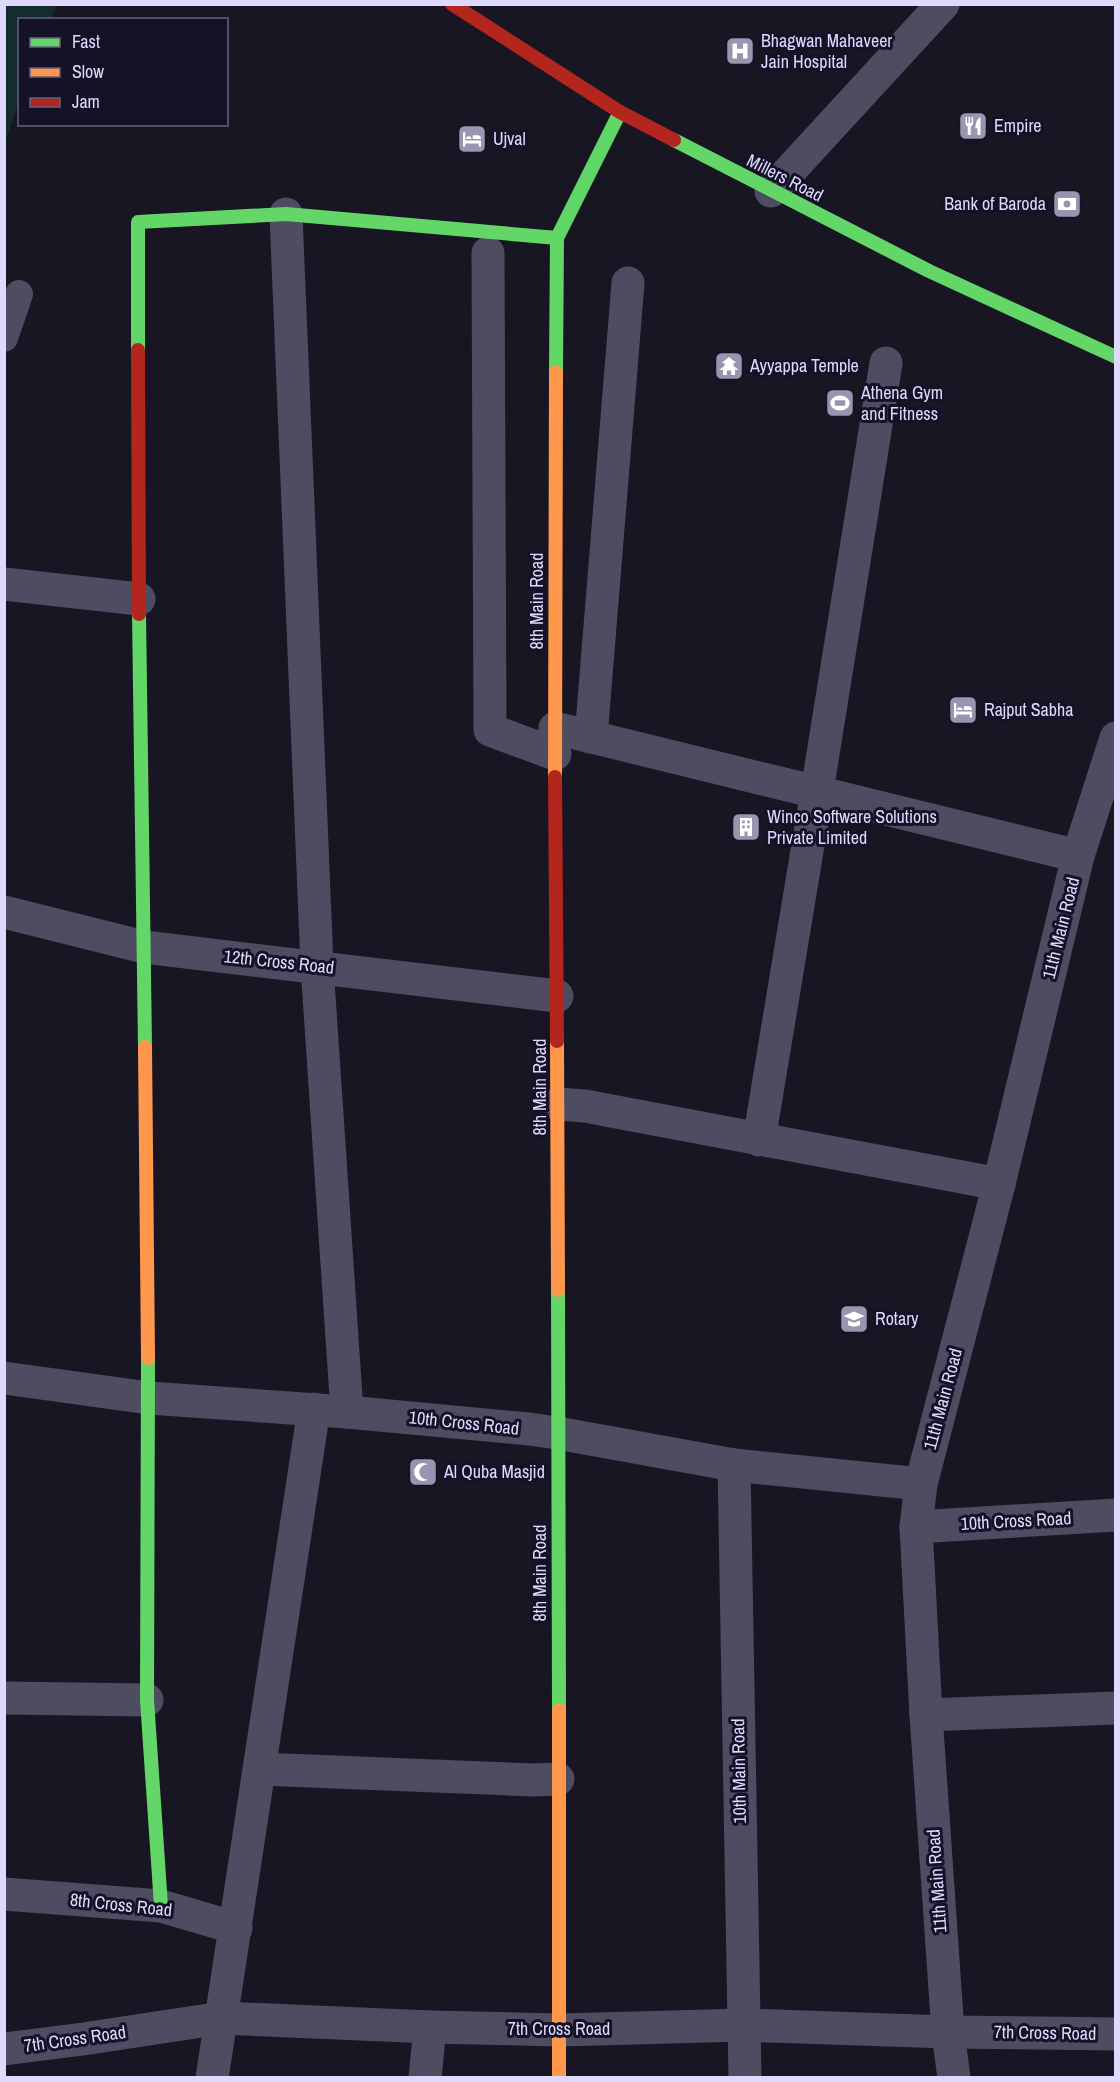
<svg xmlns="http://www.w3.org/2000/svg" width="1120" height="2082" font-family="'Archivo Narrow',sans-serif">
  <rect width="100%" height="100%" fill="#181622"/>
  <path fill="#152c2e" d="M5 4 57 5 51 19 20 20 19 102 5 142Z"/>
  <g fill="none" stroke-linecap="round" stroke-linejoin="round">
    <path stroke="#4d4c61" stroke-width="28" d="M4 338 19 294"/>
    <g stroke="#4d4c61" stroke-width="33">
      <path d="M771 191 943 4"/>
      <path d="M286 214 317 966 347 1412"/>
      <path d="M488 253 490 730 555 754"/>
      <path d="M4 584 139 599"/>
      <path d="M555 728 1078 856"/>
      <path d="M591 737 628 283"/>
      <path d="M4 912 144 947 557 996"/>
      <path d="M558 1104 585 1106 999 1184"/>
      <path d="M759 1140 817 791 886 363"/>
      <path d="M4 1378 149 1398 347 1412 529 1429 557 1433 734 1465 921 1484"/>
      <path d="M734 1465 745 2078"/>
      <path d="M916 1527 1116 1515"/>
      <path d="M4 1698 147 1700"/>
      <path d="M926 1715 1116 1708"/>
      <path d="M260 1769 533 1780 558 1779"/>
      <path d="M4 1894 161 1906 236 1928"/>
      <path d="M4 2049 83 2039 222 2018 430 2027 560 2030 744 2025 948 2032 1116 2034"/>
      <path d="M212 2078 314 1409"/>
      <path d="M425 2078 430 2027"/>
      <path d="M954 2078 948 2032 926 1715 916 1527 921 1484 999 1184 1078 856 1116 738"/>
    </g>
    <g stroke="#63d668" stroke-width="14">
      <path d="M674 140 929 271 1116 357"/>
      <path d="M138 350V222L286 214 557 238"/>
      <path d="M556 372 557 238 620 112"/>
      <path d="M139 614 145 1047"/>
      <path d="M558 1290 559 1710"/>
      <path d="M148 1358 147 1700 161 1906"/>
    </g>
    <g stroke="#ff974d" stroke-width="14">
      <path d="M555 777 556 372"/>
      <path d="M557 1041 558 1290"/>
      <path d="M145 1047 148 1358"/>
      <path d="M559 1710V2078"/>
    </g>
    <g stroke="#b3261e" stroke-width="14">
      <path d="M452 4 620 112 674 140"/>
      <path d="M138 350 139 614"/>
      <path d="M555 777 557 1041"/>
    </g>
  </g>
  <defs>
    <g id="hospital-square" transform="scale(1.5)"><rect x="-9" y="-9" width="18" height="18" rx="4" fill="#9995b0" stroke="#151127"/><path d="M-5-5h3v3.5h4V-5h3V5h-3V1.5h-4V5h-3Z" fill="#fff"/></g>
    <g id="restaurant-square" transform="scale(1.5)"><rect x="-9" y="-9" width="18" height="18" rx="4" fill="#9995b0" stroke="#151127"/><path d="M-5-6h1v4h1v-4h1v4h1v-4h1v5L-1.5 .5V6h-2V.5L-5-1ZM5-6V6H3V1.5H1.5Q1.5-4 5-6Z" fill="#fff"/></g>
    <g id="hotel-square" transform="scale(1.5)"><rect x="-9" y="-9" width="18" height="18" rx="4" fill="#9995b0" stroke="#151127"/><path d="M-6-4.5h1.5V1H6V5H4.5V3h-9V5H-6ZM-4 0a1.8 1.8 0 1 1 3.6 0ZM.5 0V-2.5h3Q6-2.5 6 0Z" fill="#fff"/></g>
    <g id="bank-square" transform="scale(1.5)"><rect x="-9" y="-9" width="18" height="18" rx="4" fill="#9995b0" stroke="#151127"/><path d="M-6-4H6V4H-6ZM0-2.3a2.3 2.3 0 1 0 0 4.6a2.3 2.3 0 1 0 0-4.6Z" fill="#fff"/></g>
    <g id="temple-square" transform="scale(1.5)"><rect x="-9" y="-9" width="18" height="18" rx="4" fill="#9995b0" stroke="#151127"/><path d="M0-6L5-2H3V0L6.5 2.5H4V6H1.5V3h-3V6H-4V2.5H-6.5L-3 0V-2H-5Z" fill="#fff"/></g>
    <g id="stadium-square" transform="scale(1.5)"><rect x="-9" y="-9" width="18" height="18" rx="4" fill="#9995b0" stroke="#151127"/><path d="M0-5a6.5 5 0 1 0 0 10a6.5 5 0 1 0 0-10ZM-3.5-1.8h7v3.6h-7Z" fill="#fff"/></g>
    <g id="building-square" transform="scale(1.5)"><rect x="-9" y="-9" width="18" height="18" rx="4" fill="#9995b0" stroke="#151127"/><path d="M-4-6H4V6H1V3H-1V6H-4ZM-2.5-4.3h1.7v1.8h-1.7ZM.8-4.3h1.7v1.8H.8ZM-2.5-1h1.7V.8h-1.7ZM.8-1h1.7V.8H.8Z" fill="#fff"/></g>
    <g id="school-square" transform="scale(1.5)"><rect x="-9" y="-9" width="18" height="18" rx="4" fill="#9995b0" stroke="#151127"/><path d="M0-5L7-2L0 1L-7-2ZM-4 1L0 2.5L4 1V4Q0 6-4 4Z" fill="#fff"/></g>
    <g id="mosque-square" transform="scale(1.5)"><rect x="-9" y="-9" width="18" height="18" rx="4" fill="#9995b0" stroke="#151127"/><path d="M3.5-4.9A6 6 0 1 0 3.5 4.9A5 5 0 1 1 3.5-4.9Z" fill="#fff"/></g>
  </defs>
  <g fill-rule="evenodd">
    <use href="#hospital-square" x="740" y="51"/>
    <use href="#restaurant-square" x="973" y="126"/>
    <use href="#hotel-square" x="472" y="139"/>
    <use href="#bank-square" x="1067" y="204"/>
    <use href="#temple-square" x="729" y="366"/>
    <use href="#stadium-square" x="840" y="403"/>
    <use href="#hotel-square" x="963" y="710"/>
    <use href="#building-square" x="746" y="827"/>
    <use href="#school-square" x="854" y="1319"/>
    <use href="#mosque-square" x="423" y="1472"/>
  </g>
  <g text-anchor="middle" stroke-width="6" stroke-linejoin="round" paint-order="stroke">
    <g font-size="18" fill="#ded9fd" stroke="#151127" text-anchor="start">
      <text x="761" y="47">Bhagwan Mahaveer<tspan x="761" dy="21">Jain Hospital</tspan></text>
      <text x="994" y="132">Empire</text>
      <text x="493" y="145">Ujval</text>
      <text x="1046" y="210" text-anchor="end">Bank of Baroda</text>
      <text x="750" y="372">Ayyappa Temple</text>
      <text x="861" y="399">Athena Gym<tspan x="861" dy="21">and Fitness</tspan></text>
      <text x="984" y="716">Rajput Sabha</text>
      <text x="767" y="823">Winco Software Solutions<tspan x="767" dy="21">Private Limited</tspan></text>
      <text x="875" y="1325">Rotary</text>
      <text x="444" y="1478">Al Quba Masjid</text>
    </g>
    <g font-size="18" fill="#ded9fd" stroke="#151127">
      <text transform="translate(785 178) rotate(27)" y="6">Millers Road</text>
      <text transform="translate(537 601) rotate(-90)" y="6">8th Main Road</text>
      <text transform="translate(1061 928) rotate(-76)" y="6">11th Main Road</text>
      <text transform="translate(279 962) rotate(6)" y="6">12th Cross Road</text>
      <text transform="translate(540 1087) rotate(-90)" y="6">8th Main Road</text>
      <text transform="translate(943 1399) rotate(-75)" y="6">11th Main Road</text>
      <text transform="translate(464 1423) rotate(6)" y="6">10th Cross Road</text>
      <text transform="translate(1016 1521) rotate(-3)" y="6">10th Cross Road</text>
      <text transform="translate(540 1573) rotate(-90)" y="6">8th Main Road</text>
      <text transform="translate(739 1771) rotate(-91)" y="6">10th Main Road</text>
      <text transform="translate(937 1881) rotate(-94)" y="6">11th Main Road</text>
      <text transform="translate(121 1905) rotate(6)" y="6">8th Cross Road</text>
      <text x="559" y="2035">7th Cross Road</text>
      <text transform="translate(1045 2033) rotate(1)" y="6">7th Cross Road</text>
      <text transform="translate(75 2039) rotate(-8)" y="6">7th Cross Road</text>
    </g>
  </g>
  <rect width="1120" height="2082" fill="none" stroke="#ded9fd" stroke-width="12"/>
  <rect x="18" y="18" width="210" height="108" fill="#151127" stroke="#65617d" stroke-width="1.5"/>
  <rect x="30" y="38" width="30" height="9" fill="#63d668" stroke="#65617d" stroke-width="1.5"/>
  <text x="72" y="48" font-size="18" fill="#ded9fd">Fast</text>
  <rect x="30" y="68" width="30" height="9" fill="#ff974d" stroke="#65617d" stroke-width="1.5"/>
  <text x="72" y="78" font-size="18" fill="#ded9fd">Slow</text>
  <rect x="30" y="98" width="30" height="9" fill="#b3261e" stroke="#65617d" stroke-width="1.5"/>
  <text x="72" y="108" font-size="18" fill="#ded9fd">Jam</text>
</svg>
